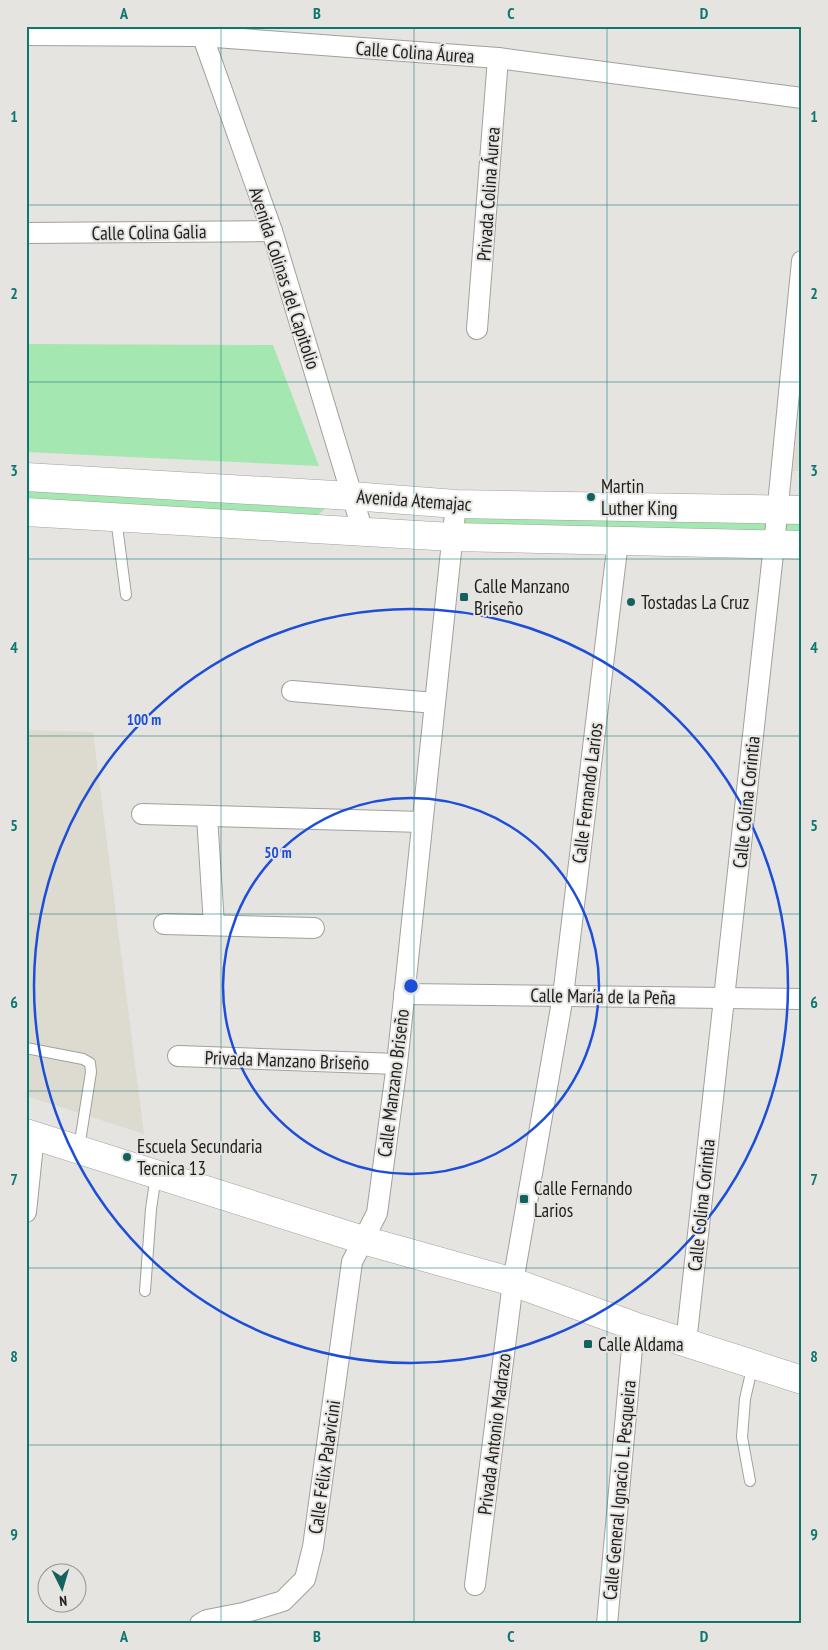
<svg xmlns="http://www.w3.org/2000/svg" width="828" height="1650" font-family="'PT Sans Narrow',sans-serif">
  <rect width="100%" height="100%" fill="#e5e4e1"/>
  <g fill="#dddbd0">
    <path d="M802 384V471H793Z"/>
    <path d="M26 730 93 732 144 1134 26 1096Z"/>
  </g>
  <g fill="#a5e7b1">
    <path d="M26 344 273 345 319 466 26 452Z"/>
    <path d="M26 472 330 505 315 517 26 499Z"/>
    <path d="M451 506 802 512V539L451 524Z"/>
  </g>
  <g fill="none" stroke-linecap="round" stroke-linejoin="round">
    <g stroke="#a1a09d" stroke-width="12">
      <g id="lane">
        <path d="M116 518 126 595"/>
        <path d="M26 1048 83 1059 90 1063 91 1072 79 1148"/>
        <path d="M145 1291 151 1209 156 1175"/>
        <path d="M750 1481 742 1437 745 1399 753 1364"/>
      </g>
    </g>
    <g stroke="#a1a09d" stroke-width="22">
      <g id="street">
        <path d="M199 26 272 231 363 532"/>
        <path d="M26 35 201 36 498 58 802 98"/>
        <path d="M26 233 272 231"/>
        <path d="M477 329 498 58"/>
        <path d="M292 691 435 703"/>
        <path d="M142 814 422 822"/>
        <path d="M207 816 214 925"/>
        <path d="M164 924 314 928"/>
        <path d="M404 994 802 999"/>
        <path d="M178 1056 397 1064"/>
        <path d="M26 1212 34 1135"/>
        <path d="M686 1343 774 545 802 261"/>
        <path d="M475 1585 513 1282 563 996 618 541"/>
        <path d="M200 1624 207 1620 243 1613 283 1601 305 1579 313 1547 352 1262 377 1213 397 1064 456 504"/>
        <path d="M607 1624 634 1326"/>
      </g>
    </g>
    <g stroke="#a1a09d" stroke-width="29">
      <g id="secondary">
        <path d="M26 477 352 496 456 504 802 510"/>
        <path d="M26 512 452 537 802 545"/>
        <path d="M26 1133 363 1240 513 1282 634 1326 802 1380"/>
      </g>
    </g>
    <use href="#lane" stroke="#fff" stroke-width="10"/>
    <use href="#street" stroke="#fff" stroke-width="20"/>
    <use href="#secondary" stroke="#fff" stroke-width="28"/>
  </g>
  <path fill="none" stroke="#0f766e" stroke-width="1" stroke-opacity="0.55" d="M221 26V1624M414 26V1624M607 26V1624M26 205H802M26 382H802M26 559H802M26 736H802M26 914H802M26 1091H802M26 1268H802M26 1445H802"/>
  <g fill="none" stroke="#1d4ed8" stroke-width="2.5">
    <circle cx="411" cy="986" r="188"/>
    <circle cx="411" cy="986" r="377"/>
  </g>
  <g fill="#13625f" stroke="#e5e4e1" stroke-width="2">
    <circle cx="591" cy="497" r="5"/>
    <rect x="459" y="592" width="10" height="10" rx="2.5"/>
    <circle cx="631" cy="602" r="5"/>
    <circle cx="127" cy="1157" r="5"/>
    <rect x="519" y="1194" width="10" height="10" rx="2.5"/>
    <rect x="583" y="1339" width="10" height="10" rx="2.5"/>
  </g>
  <g text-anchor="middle" stroke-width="4" stroke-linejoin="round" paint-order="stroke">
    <g font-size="19" fill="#1e1e1c" stroke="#e5e4e1">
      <text transform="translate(415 52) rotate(4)" y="7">Calle Colina Áurea</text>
      <text transform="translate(488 194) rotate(-86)" y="7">Privada Colina Áurea</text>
      <text transform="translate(149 232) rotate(-1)" y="7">Calle Colina Galia</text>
      <text transform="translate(285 278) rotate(72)" y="7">Avenida Colinas del Capitolio</text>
      <text transform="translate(414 500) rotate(4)" y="7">Avenida Atemajac</text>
      <text transform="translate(587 793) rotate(-83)" y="7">Calle Fernando Larios</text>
      <text transform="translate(746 802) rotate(-84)" y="7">Calle Colina Corintia</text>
      <text transform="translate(603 996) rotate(1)" y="7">Calle María de la Peña</text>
      <text transform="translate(287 1060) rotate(2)" y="7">Privada Manzano Briseño</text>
      <text transform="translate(393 1083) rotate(-83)" y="7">Calle Manzano Briseño</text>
      <text transform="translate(701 1205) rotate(-84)" y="7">Calle Colina Corintia</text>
      <text transform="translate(494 1434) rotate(-83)" y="7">Privada Antonio Madrazo</text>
      <text transform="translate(324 1467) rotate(-82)" y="7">Calle Félix Palavicini</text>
      <text transform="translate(619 1490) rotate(-85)" y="7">Calle General Ignacio L. Pesqueira</text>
    </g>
    <g font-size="19" fill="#1e1e1c" stroke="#e5e4e1" text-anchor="start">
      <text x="601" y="493">Martin<tspan x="601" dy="22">Luther King</tspan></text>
      <text x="474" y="593">Calle Manzano<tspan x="474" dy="22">Briseño</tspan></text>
      <text x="641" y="609">Tostadas La Cruz</text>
      <text x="137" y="1153">Escuela Secundaria<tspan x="137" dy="22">Tecnica 13</tspan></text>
      <text x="534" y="1195">Calle Fernando<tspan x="534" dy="22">Larios</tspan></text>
      <text x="598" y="1351">Calle Aldama</text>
    </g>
  </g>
  <circle cx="411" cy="986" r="8" fill="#1d4ed8" stroke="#e5e4e1" stroke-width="2.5"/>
  <g font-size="15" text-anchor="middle" font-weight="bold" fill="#1d4ed8" stroke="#e5e4e1" stroke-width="4" stroke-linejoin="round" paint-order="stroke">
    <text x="144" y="725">100 m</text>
    <text x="278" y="858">50 m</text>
  </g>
  <rect width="828" height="1650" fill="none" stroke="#e5e4e1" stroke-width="55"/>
  <g transform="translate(62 1588) rotate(175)"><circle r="24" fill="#e5e4e1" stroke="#959592"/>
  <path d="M0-4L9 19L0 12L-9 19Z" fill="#13625f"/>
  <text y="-8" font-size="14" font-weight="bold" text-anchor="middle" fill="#1e1e1c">N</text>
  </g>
  <rect x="28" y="28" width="772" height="1594" fill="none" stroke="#0f766e" stroke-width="2"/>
  <g font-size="16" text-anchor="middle" font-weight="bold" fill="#0f766e">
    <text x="124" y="19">A</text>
    <text x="317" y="19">B</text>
    <text x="511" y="19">C</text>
    <text x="704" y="19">D</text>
    <text x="14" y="122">1</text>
    <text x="814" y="122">1</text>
    <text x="14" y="299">2</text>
    <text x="814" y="299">2</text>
    <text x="14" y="476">3</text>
    <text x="814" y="476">3</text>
    <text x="14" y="653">4</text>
    <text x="814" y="653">4</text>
    <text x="14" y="831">5</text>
    <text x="814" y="831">5</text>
    <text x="14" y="1008">6</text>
    <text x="814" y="1008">6</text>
    <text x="14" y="1185">7</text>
    <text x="814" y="1185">7</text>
    <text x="14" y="1362">8</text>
    <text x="814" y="1362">8</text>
    <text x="14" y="1540">9</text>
    <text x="814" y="1540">9</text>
    <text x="124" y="1642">A</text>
    <text x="317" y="1642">B</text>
    <text x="511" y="1642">C</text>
    <text x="704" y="1642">D</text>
  </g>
</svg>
